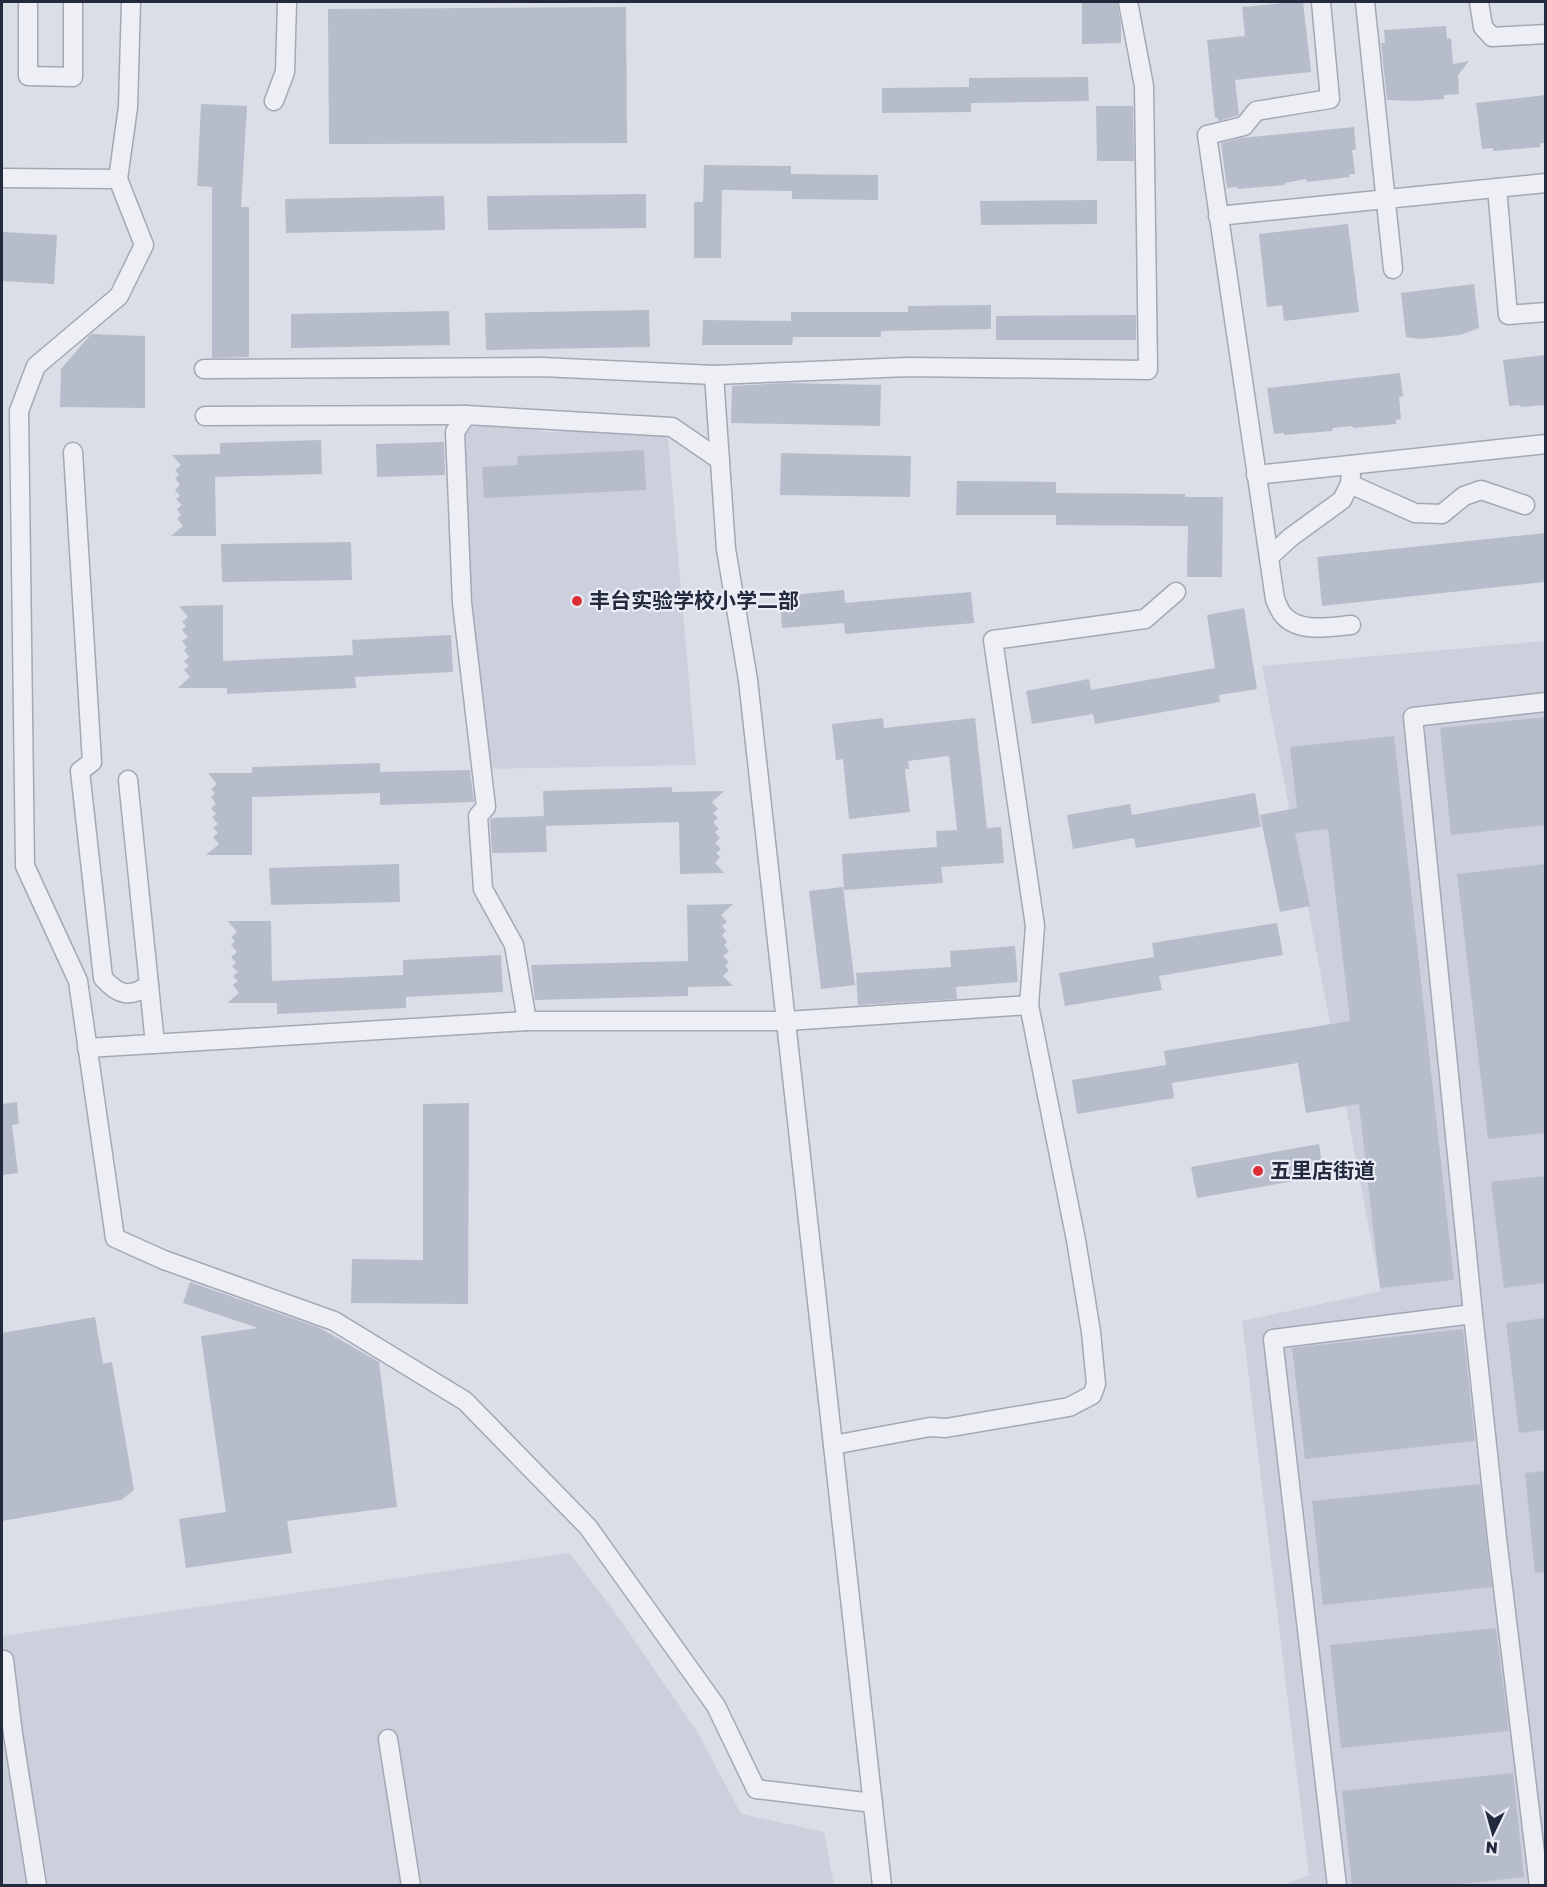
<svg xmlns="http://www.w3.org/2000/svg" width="1547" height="1887" font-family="'Golos Text','Noto Sans SC',sans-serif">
  <rect width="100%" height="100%" fill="#dadee7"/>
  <g fill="#ccd0dc">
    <path d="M475 422 548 432 599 429 668 436 696 765 484 769 461 436Z"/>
    <path d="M1545 641V1885H1284L1309 1875 1242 1321 1381 1291 1262 666Z"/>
    <path d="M569 1553 612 1608 698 1733 741 1814 824 1832 834 1885H2V1636Z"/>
  </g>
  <g fill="#b7bcca">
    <path d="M1082 2H1117L1121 24V43L1082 44Z"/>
    <path d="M1295 2H1303L1311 72 1235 80 1239 115 1218 121V118H1215L1207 40 1245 36 1242 7Z"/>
    <path d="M626 7 627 143 329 144 328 9Z"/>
    <path d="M1446 26 1447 39 1451 38 1453 64 1469 61 1458 75 1459 94 1444 95V99L1415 101 1387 100 1381 43H1385L1384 30Z"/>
    <path d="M1088 77 1089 101 971 103V112L882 113V88L969 87V78Z"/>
    <path d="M1545 95V143H1541L1540 147 1493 151V148L1482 149 1476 103Z"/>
    <path d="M201 104 247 106 241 207H249V357L212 358V187L197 186Z"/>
    <path d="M1096 106H1133L1134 161H1097Z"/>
    <path d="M1354 127 1356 150H1352L1355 174H1349L1350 177 1307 182 1306 179 1285 183V185L1238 189 1237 187 1227 188 1221 143 1241 138Z"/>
    <path d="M704 165 791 166V174L878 175V200L792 199V191L722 190 721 258H694V202H703Z"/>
    <path d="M646 194V228L488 230 487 196Z"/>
    <path d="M444 196 445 230 286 233 285 199Z"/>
    <path d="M1097 200V224L981 225 980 201Z"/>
    <path d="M1348 224 1359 312 1284 321 1282 305 1267 307 1259 234Z"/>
    <path d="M2 232 57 235 54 284 2 281Z"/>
    <path d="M1474 284 1479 328 1460 335 1421 339 1406 337 1401 293Z"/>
    <path d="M991 305V329L881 331V337H793L792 345H702L703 320 791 321V312H908V306Z"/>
    <path d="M649 310 650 347 486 350 485 313Z"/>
    <path d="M449 311 450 345 291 348V314Z"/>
    <path d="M1136 315V340H996V316Z"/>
    <path d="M91 334 145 336V408L60 407 61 369Z"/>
    <path d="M1545 355V405L1520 407V405L1509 406 1503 360Z"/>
    <path d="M1400 373 1403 396 1399 397 1401 419 1396 420V424L1354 428 1352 426 1333 428 1332 431 1284 435V433L1274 434 1267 388Z"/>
    <path d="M786 383 881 385 880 426 731 423 732 386Z"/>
    <path d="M321 440 322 474 215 477 216 536H171L183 526 177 519 181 515 177 509 182 505 176 499 180 496 175 490 180 485 175 478 179 475 175 470 181 465 172 455 220 454V443Z"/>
    <path d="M444 442 445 475 377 477 376 444Z"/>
    <path d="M644 450 646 490 484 498 482 467 518 465 517 456Z"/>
    <path d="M781 453 911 456 910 497 780 495Z"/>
    <path d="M957 481 1056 482V493L1185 494V497H1223L1222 577H1187L1188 526 1056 525V515H956Z"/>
    <path d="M1545 533V582L1322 606 1317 557Z"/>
    <path d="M351 542 352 580 222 582 221 544Z"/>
    <path d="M844 590 845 603 971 592 974 623 845 634 844 623 782 628 780 596Z"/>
    <path d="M223 605V661L353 655 352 640 451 635 453 672 355 677 356 688 227 694V688H178L190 677 184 670 189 666 184 661 189 657 184 650 187 647 182 641 188 637 182 630 186 626 182 622 188 617 179 606Z"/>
    <path d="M1244 608 1257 689 1219 695 1220 702 1095 724 1093 714 1032 724 1026 691 1089 679 1091 690 1215 668 1207 615Z"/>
    <path d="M1545 717V825L1451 835 1440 728Z"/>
    <path d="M883 718 884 728 975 718 987 828 1001 827 1004 863 941 867 943 883 844 890 842 854 937 847 936 831 957 830 949 756 908 761 909 769H905L910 812 849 819 843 759 836 760 832 724Z"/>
    <path d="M1394 736 1454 1280 1380 1288 1359 1104 1306 1113 1298 1063 1172 1083 1174 1098 1077 1114 1072 1080 1166 1065 1164 1051 1350 1021 1328 829 1295 833 1310 906 1280 912 1260 815 1297 808 1290 747Z"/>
    <path d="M380 763V772L470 770 474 802 380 805V793L252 797V855H206L219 844 213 837 218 833 213 828 218 824 212 817 216 814 211 808 216 804 211 797 215 793 211 789 217 784 208 773H252V767Z"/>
    <path d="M672 787V792L724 791 712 802 718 809 713 813 718 818 713 822 719 829 715 832 720 838 715 843 721 849 716 853 720 857 715 863 724 873 680 874 679 822 546 826 547 852 492 853 490 820 492 818 544 816 543 791Z"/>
    <path d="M1255 793 1261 827 1136 848 1134 838 1073 849 1067 815 1130 804 1132 815Z"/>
    <path d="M399 864 400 902 271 905 269 868Z"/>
    <path d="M1545 864V1133L1488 1139 1457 874Z"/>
    <path d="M843 887 855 985 821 989 809 891Z"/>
    <path d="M733 904 721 915 727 922 722 926 726 931 722 935 727 942 724 945 729 951 723 956 729 962 725 966 729 970 723 976 733 986 688 987V996L535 1000 531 965 688 961 687 905Z"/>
    <path d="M228 921H271L272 981 403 975V960L501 955 503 992 406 997V1008L277 1014V1003H227L239 993 233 985 238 981 233 976 238 972 232 966 236 963 231 957 237 952 231 945 235 941 231 937 237 932Z"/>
    <path d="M1277 923 1283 955 1159 976 1162 990 1065 1006 1059 973 1154 957 1152 943Z"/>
    <path d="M1015 946 1018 982 956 987 957 999 858 1005 856 973 951 967 950 951Z"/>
    <path d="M17 1102 19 1124 12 1125 18 1173 2 1175V1104Z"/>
    <path d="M469 1103 468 1304 351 1303 352 1259 423 1260V1104Z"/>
    <path d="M1319 1144 1324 1176 1197 1198 1191 1167Z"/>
    <path d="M1545 1176V1283L1504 1288 1491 1182Z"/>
    <path d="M190 1282 320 1328 379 1362 397 1507 287 1521 292 1553 186 1568 179 1519 226 1512 201 1336 258 1328 183 1303Z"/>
    <path d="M95 1317 103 1364 112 1362 134 1490 121 1500 2 1521V1333Z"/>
    <path d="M1545 1318V1430L1519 1433 1506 1323Z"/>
    <path d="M1463 1329 1475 1441 1305 1459 1292 1348Z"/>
    <path d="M1545 1471V1572L1535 1573 1525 1473Z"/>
    <path d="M1480 1484 1492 1587 1323 1605 1312 1501Z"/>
    <path d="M1496 1628 1509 1731 1341 1748 1330 1645Z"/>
    <path d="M1513 1773 1524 1877 1443 1886H1352L1342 1791Z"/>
  </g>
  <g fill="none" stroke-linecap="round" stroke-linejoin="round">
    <g stroke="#a3a8b4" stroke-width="21">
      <g id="minor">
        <path d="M28 2V76L73 77V2"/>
        <path d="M1321 2 1330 99 1256 111 1244 126 1207 135 1275 599C1277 604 1280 612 1284 616 1300 633 1330 627 1351 625"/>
        <path d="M1365 2 1393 269"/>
        <path d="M1479 2 1483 27 1492 37 1546 34"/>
        <path d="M274 101 285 72 287 2"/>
        <path d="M2 178 118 179 144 245 119 296 36 366 19 411 25 866 78 981 115 1238 164 1260 334 1321 465 1401 588 1527 716 1706 756 1789 873 1803"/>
        <path d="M118 179 128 107 131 2"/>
        <path d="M1497 188 1508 315 1546 312"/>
        <path d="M1218 216 1546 183"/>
        <path d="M204 369 542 367 714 375 908 367 1148 370 1144 86 1128 2"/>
        <path d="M714 375 726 549 748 680 882 1886"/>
        <path d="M205 416 466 415"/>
        <path d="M73 452 92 762 80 771 103 978C119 996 130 998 149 985L128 780"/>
        <path d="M1256 475 1546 444"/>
        <path d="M1350 484 1415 513 1442 514 1464 496 1481 490 1525 505"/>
        <path d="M1269 557 1291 537 1342 500 1350 484 1351 474"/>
        <path d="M149 985 155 1044"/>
        <path d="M527 1021 514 945 483 889 478 816 486 807 462 603 455 432 466 415 672 427 720 460"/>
        <path d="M87 1048 527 1021H787L1029 1005"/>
        <path d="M833 1445 930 1427 946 1428 1069 1407 1092 1395 1096 1384 1091 1332 1076 1240 1029 1005 1035 926 993 640 1145 619 1176 592"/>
        <path d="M4 1660 13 1734 37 1886"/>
        <path d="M388 1739 411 1886"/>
        <path d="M1337 1886 1273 1339 1473 1314"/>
        <path d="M1539 1886 1497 1538 1473 1314 1413 717 1546 702"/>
      </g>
    </g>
    <use href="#minor" stroke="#edeff5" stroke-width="18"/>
  </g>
  <g fill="#dc2f35" stroke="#eaedf5" stroke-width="2">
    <circle cx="577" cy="601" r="6"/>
    <circle cx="1258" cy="1171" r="6"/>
  </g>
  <g text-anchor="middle" stroke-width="4.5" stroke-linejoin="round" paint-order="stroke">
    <g font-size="21" font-weight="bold" fill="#232a3e" stroke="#eaedf5" text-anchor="start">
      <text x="589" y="608">丰台实验学校小学二部</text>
      <text x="1270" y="1178">五里店街道</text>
    </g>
  </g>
  <rect width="1547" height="1887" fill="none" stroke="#232a3e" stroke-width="6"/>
  <g transform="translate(1493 1833) rotate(185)" stroke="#eaedf5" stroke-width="4.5" paint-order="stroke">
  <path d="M0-4.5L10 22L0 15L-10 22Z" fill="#232a3e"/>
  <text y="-9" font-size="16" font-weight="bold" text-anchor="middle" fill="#232a3e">N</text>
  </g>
</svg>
